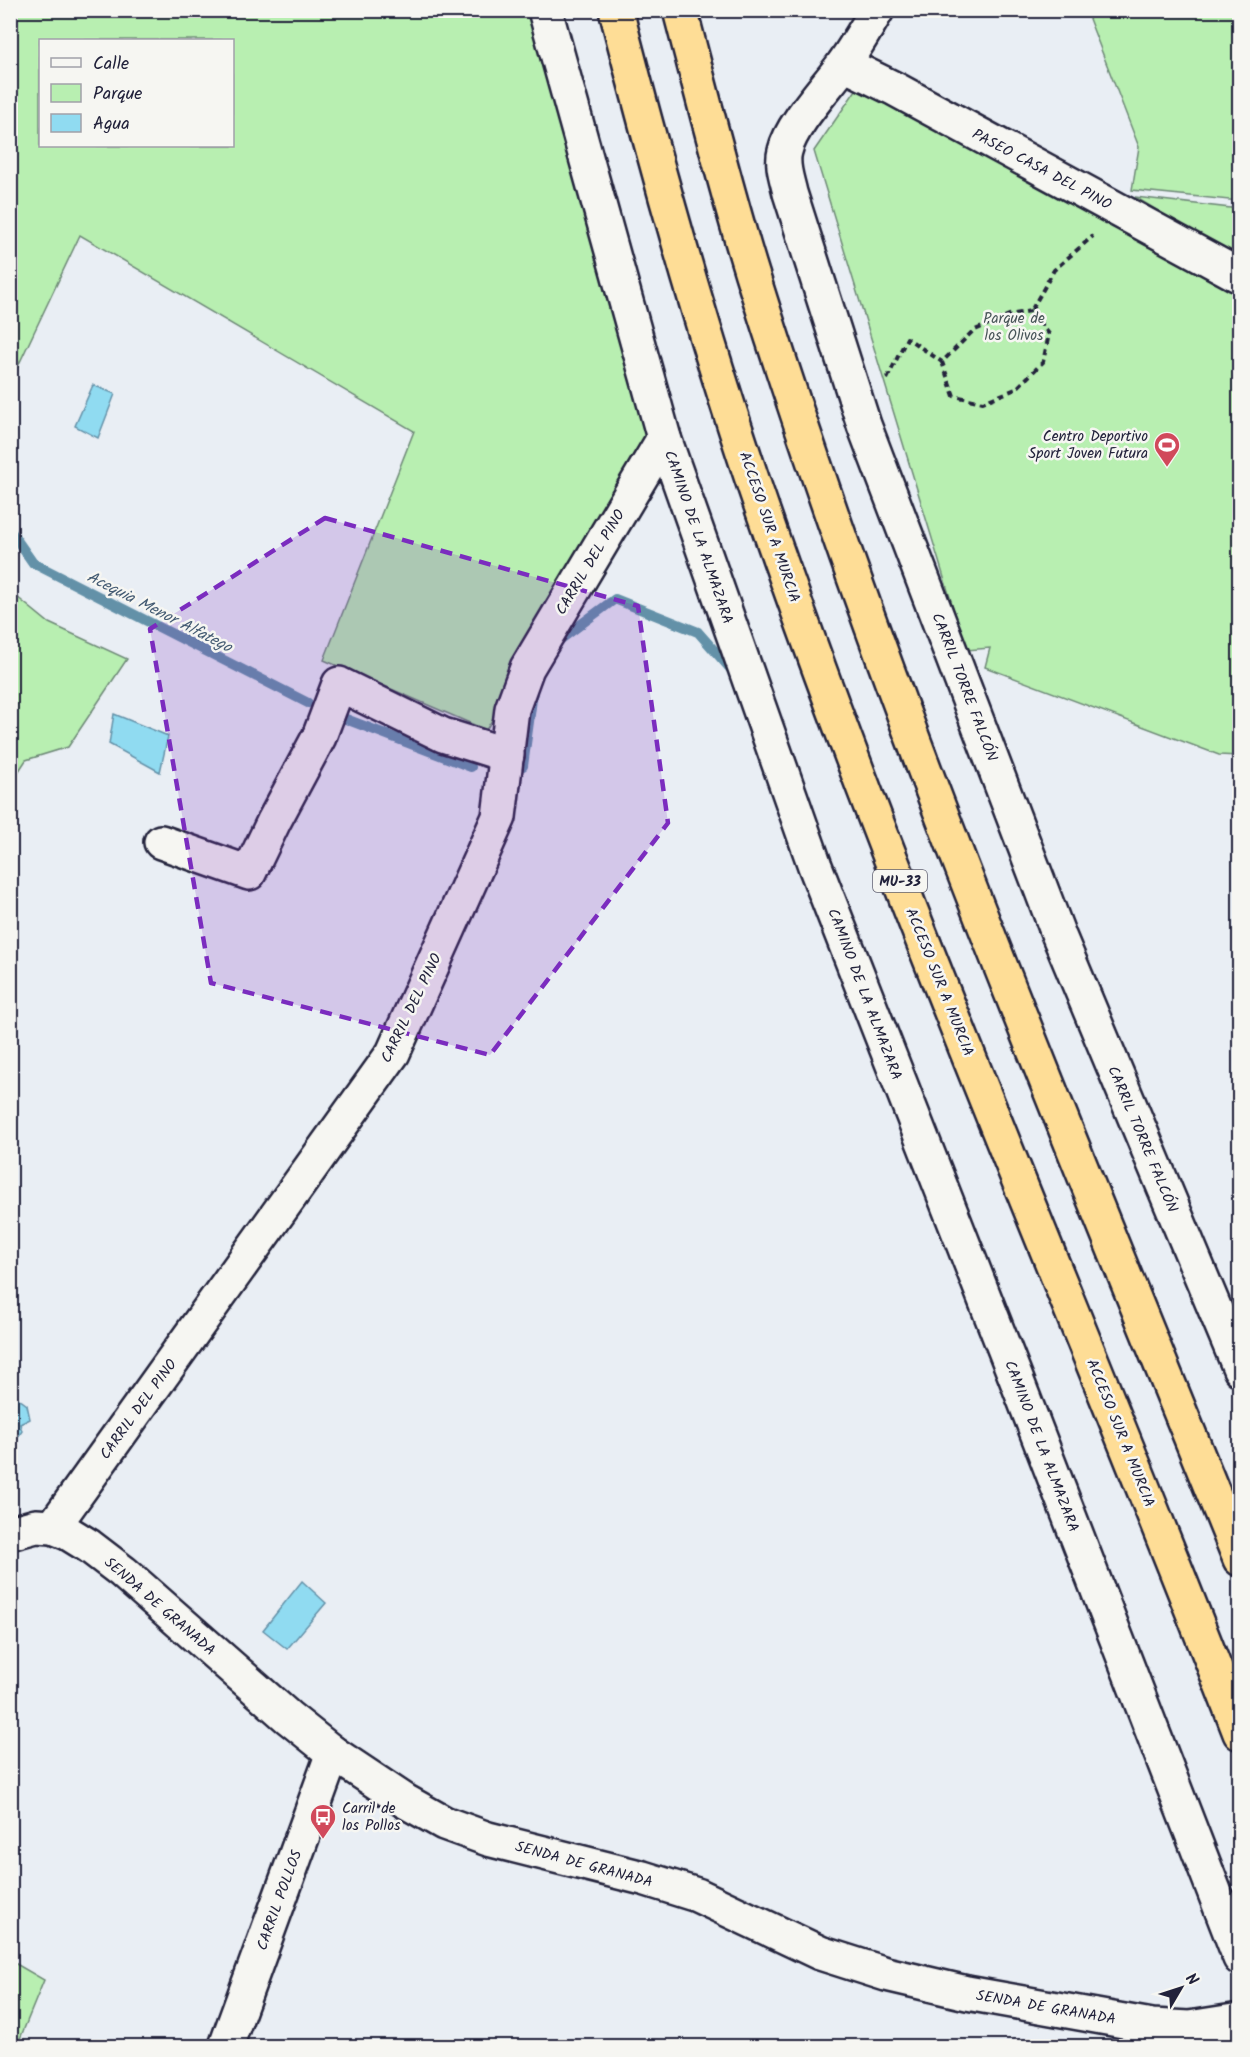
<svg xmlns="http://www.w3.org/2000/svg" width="1250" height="2057" font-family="Kalam,sans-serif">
  <rect width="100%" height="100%" fill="#e9eef4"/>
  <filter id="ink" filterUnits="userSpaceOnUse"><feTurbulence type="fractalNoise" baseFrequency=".0167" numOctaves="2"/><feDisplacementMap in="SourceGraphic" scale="12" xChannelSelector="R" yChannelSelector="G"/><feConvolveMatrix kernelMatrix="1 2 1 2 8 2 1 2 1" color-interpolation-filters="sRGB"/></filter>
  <g filter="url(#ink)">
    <g fill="#b8efb1" stroke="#6d8876" stroke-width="1.5" fill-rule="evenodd">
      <path d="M11 11H545L664 438 486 730 324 660 414 431 80 235 11 381ZM40 40H232V146H40Z"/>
      <path d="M1086 11H1239V201L1132 190 1139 147Z"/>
      <path d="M858 87 1239 289V756L1219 755 985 667 990 648 966 650 814 151Z"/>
      <path d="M1135 197 1239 209V260Z"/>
      <path d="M11 592 49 623 127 659 68 747 26 760 11 783Z"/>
      <path d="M11 1961 44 1980 17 2046H11Z"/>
    </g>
    <g fill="#90dbf1" stroke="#6491a8" stroke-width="1.5">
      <path d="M93 385 115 394 98 438 75 426Z"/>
      <path d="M114 714 168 736 160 772 109 744Z"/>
      <path d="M11 1393 27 1405 30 1419 20 1424 22 1431 16 1440 11 1439Z"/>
      <path d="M302 1581 326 1603 287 1649 263 1630Z"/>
    </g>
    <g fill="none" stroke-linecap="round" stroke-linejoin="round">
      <g stroke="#6491a8" stroke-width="10">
        <path d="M10 530 33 563 308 703"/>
        <path d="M557 642 615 599 698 632 735 674"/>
        <path d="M338 716 471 767"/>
        <path d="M523 766 533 692"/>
      </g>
      <g stroke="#22223b" stroke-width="38">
        <g id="minor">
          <path d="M545 10 664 438 815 866 1017 1381 1240 1958"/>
          <path d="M877 10C866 29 855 48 842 66 825 89 791 125 785 151 781 165 787 179 790 193L864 425 1059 936 1240 1369"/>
          <path d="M844 64 895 89 1240 276"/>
          <path d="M161 842 249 873 274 821 319 737 339 684 443 735 507 755"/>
          <path d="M53 1527 393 1053 499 817 512 709 527 668 664 438"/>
          <path d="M10 1533 36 1526 53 1527 68 1533 89 1546 123 1572 288 1717 333 1753 405 1801 444 1823 488 1839 643 1878 697 1895 820 1953 886 1974 967 1993 1152 2026 1189 2028 1240 2020"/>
          <path d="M226 2046 333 1753"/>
        </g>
      </g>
      <g stroke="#22223b" stroke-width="38">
        <g id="highway">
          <path d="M616 10C657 171 702 331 755 488 899 910 1080 1318 1240 1733"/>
          <path d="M680 10C703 98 725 187 752 274 889 712 1068 1134 1240 1559"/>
        </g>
      </g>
      <g stroke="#22223b" stroke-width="4" stroke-dasharray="6 4.5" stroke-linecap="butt">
        <path d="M1031 311 1009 315 973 331 942 362 954 396 983 402 1016 389 1043 362 1049 334 1031 311 1054 270 1093 236"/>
        <path d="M887 379 907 338 942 362"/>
      </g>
      <use href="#minor" stroke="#f6f6f2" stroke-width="33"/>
      <use href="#highway" stroke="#fedd96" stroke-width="33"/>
    </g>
  </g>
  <path fill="#7b2cbf" fill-opacity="0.2" stroke="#7b2cbf" stroke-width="4.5" stroke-dasharray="12 8" stroke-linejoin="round" d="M325 518 638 606 668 823 490 1055 211 983 150 629Z"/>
  <defs>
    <g id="stadium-pin" transform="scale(1.35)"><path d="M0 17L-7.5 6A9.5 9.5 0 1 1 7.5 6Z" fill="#d1495b" stroke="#f6f6f2"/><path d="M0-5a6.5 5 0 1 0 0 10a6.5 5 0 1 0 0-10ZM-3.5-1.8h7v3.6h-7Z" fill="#fff"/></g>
    <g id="bus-pin" transform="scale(1.35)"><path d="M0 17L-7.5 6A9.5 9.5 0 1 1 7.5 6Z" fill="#d1495b" stroke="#f6f6f2"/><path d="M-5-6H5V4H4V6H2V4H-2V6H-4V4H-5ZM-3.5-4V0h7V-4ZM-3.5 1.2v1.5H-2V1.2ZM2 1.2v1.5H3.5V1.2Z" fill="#fff"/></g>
  </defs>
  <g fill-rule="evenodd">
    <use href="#stadium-pin" x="1167" y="445"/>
    <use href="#bus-pin" x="323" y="1817"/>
  </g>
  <g text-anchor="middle" stroke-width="5" stroke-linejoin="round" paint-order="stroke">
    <rect fill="#f6f6f2" stroke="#626272" stroke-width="1.5" x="873" y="870" width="54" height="22" rx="4.5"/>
    <g font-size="14" font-weight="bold" fill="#22223b">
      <text x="900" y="886">MU-33</text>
    </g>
    <g font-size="15" fill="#22223b" stroke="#f6f6f2">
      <text transform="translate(1042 169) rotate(28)" y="5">PASEO CASA DEL PINO</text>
      <text transform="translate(770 527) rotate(71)" y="5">ACCESO SUR A MURCIA</text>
      <text transform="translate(699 537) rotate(71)" y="5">CAMINO DE LA ALMAZARA</text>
      <text transform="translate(590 562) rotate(-59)" y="5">CARRIL DEL PINO</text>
      <text transform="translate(965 687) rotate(69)" y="5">CARRIL TORRE FALCÓN</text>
      <text transform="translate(940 982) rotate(68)" y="5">ACCESO SUR A MURCIA</text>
      <text transform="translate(865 994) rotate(69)" y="5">CAMINO DE LA ALMAZARA</text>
      <text transform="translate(411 1008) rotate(-64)" y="5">CARRIL DEL PINO</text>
      <text transform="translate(1143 1139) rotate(67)" y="5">CARRIL TORRE FALCÓN</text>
      <text transform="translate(138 1409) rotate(-54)" y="5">CARRIL DEL PINO</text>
      <text transform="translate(1121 1433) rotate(68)" y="5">ACCESO SUR A MURCIA</text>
      <text transform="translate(1042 1446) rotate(69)" y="5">CAMINO DE LA ALMAZARA</text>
      <text transform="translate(160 1606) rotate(41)" y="5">SENDA DE GRANADA</text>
      <text transform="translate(584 1864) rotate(15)" y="5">SENDA DE GRANADA</text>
      <text transform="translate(279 1900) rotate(-70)" y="5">CARRIL POLLOS</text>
      <text transform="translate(1046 2007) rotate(10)" y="5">SENDA DE GRANADA</text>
    </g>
    <g font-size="15" fill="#485558" stroke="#f6f6f2">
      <text x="1014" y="323">Parque de<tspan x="1014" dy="17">los Olivos</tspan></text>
    </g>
    <g font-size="15" fill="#22223b" stroke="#f6f6f2" text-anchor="end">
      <text x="1148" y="441">Centro Deportivo<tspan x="1148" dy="17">Sport Joven Futura</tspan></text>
      <text x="342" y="1813" text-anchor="start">Carril de<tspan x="342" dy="17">los Pollos</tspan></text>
    </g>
    <g font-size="16" font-style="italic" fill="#435a72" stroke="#f6f6f2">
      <text transform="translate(160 611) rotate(27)" y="6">Acequia Menor Alfatego</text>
    </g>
  </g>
  <rect width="1250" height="2057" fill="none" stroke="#f6f6f2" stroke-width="36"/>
  <rect x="18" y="18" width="1214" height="2021" fill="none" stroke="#22223b" stroke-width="2" filter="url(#ink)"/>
  <rect x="39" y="39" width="195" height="108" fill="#f6f6f2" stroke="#a1a1a9" stroke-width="1.5"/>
  <rect x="51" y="58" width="30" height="9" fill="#f6f6f2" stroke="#a1a1a9" stroke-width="1.5"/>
  <text x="93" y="69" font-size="18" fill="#22223b">Calle</text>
  <rect x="51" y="84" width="30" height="18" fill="#b8efb1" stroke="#a1a1a9" stroke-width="1.5"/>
  <text x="93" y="99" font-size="18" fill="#22223b">Parque</text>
  <rect x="51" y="114" width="30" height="18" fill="#90dbf1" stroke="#a1a1a9" stroke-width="1.5"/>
  <text x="93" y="129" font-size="18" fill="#22223b">Agua</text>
  <g transform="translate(1181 1988) rotate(51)" stroke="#f6f6f2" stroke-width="4.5" paint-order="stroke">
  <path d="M0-4.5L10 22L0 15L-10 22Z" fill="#22223b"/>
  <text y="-9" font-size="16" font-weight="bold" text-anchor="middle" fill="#22223b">N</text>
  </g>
</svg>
